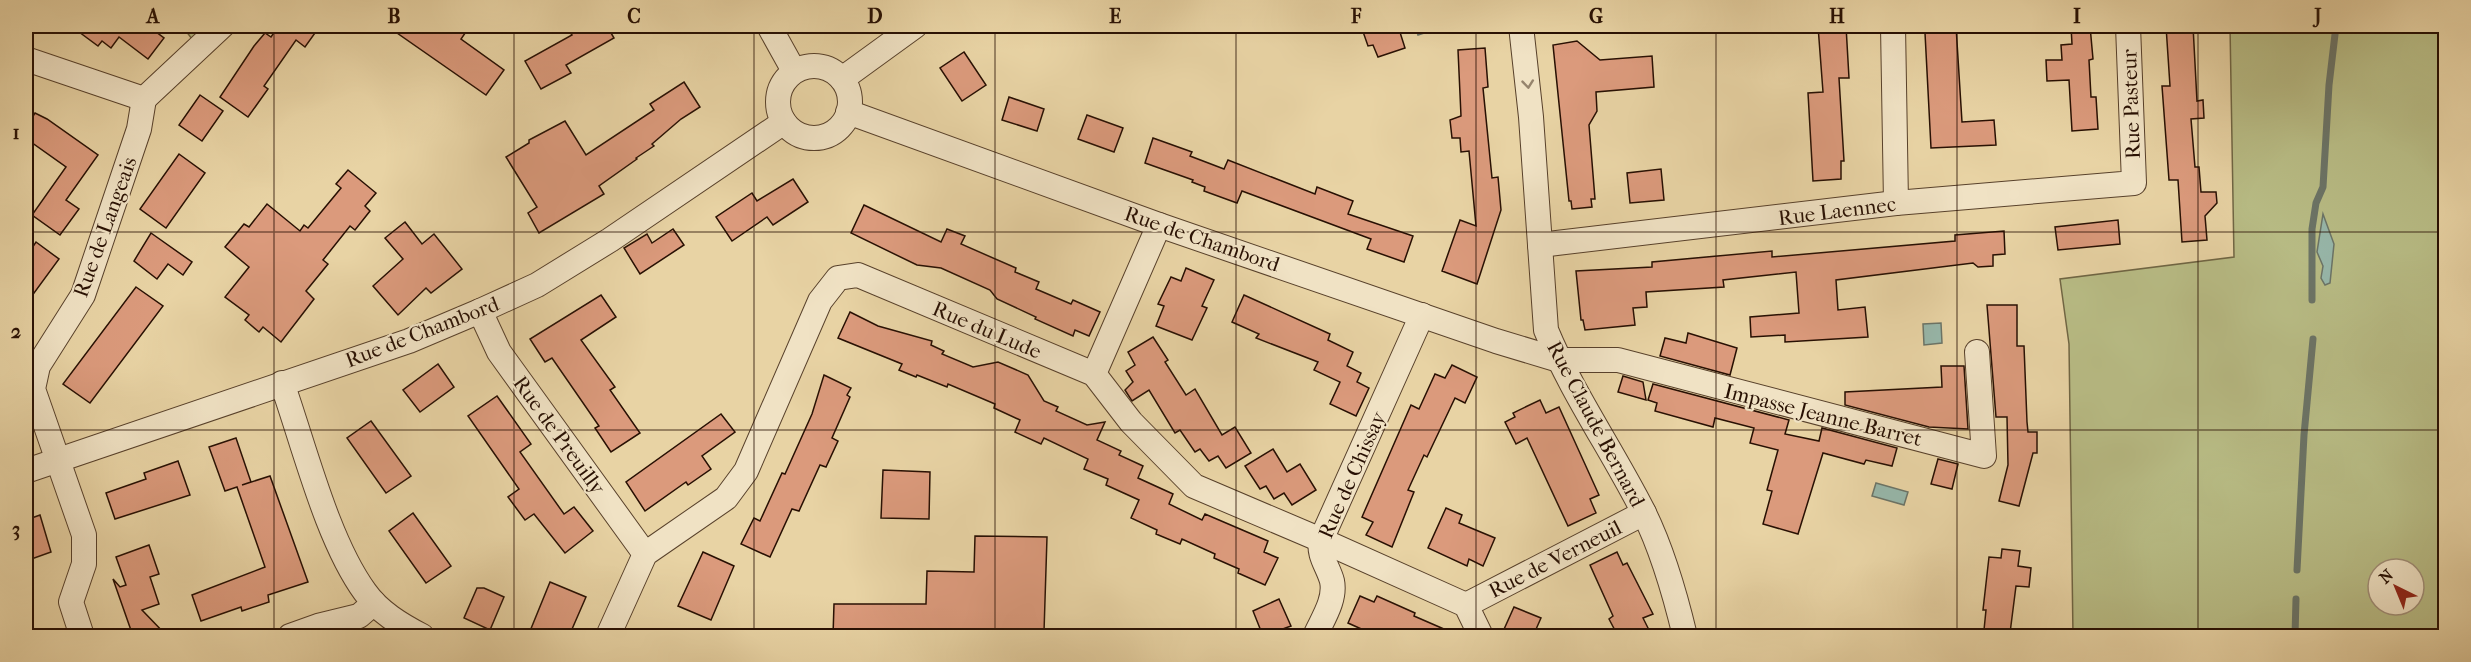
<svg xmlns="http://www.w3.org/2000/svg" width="2471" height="662" font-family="'IM FELL French Canon',serif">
  <rect width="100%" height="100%" fill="#e8d3a4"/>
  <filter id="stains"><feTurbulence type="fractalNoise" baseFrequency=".00333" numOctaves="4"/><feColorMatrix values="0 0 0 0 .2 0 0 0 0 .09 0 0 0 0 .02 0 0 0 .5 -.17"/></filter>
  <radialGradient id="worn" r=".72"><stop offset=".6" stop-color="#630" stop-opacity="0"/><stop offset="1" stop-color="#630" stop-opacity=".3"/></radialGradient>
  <g fill="#b8bc85" stroke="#706644" stroke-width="1.5" fill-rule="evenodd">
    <path d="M182 26H207L192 39Z"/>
    <path d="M2230 26H2445V636H2073L2069 344 2060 279 2234 257ZM2378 569H2414V605H2378Z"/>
  </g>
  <g fill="#97b7aa" stroke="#6b7467" stroke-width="1.5">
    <path d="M1415 26H1442L1443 27 1418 35Z"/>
    <path d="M2323 214 2334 244 2330 283 2325 285 2321 278 2323 266 2317 252Z"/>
    <path d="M1941 323 1942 343 1924 345 1923 324Z"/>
    <path d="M1876 483 1908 492 1904 505 1872 496Z"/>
  </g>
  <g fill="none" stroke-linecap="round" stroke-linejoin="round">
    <g stroke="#6b7467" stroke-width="7">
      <path d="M2312 300V229L2316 203 2323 187 2329 85 2336 26"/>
      <path d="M2297 570 2304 435 2313 339"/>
      <path d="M2295 636 2296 599"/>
    </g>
  </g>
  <g fill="#db9a7c" stroke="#281003" stroke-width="1.5">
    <path d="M71 26H148L164 38 148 59 119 37 111 48 102 41 98 46Z"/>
    <path d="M276 26H320L305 47 296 40 264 86 268 89 248 117 220 97 254 46 265 33 271 37 278 27Z"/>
    <path d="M387 26H470L461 39 504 70 486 95Z"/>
    <path d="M582 26H607L614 38 566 65 571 73 541 89 525 61 572 35 570 32Z"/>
    <path d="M1361 26H1398L1405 48 1378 57 1373 45 1368 46Z"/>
    <path d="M1818 26H1846L1849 78H1839L1844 161H1841V179L1813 181 1808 93 1823 92Z"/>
    <path d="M1928 26H1956L1962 122 1994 120 1996 145 1931 148 1925 33H1928Z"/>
    <path d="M2071 26H2090L2093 59 2089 60 2091 97H2096L2098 129 2072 131 2069 80 2047 81 2046 60H2062L2061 45 2072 44Z"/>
    <path d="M2166 26H2193L2197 101 2203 100 2204 118 2191 119 2195 167H2199L2201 192H2216L2217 203 2205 216 2207 240 2182 242 2178 180H2169L2162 86H2170Z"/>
    <path d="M1577 41 1600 60 1652 56 1654 87 1596 92 1597 111 1589 125 1595 199H1591L1592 207 1572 209 1571 201H1569L1553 45Z"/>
    <path d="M1485 48 1488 87 1483 88 1492 178 1498 177 1501 210 1477 284 1442 271 1460 220 1476 226 1469 151 1461 152 1460 138H1452L1450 120 1461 116 1458 50Z"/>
    <path d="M964 52 986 85 962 101 940 68Z"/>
    <path d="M684 82 700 107 681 119 652 144 654 146 636 158 637 159 599 186 604 194 539 233 528 213 537 207 506 157 529 143V140L565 121 586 155 654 110 650 104Z"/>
    <path d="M200 95 223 111 202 141 179 125Z"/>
    <path d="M1009 97 1044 109 1037 131 1002 120Z"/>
    <path d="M35 113 47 119 98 155 66 200 79 209 60 235 32 215 66 167 31 142 26 127Z"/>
    <path d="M1087 115 1123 128 1114 152 1078 139Z"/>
    <path d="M1153 138 1192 152 1190 156 1224 169 1228 160 1315 194 1317 187 1353 201 1348 214 1413 236 1404 262 1367 249 1371 239 1242 191 1237 203 1204 191 1205 187 1192 182 1193 180 1145 163Z"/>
    <path d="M179 154 205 173 166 228 140 209Z"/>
    <path d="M1661 169 1664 200 1630 203 1627 173Z"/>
    <path d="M348 170 376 193 365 206 370 211 355 230 350 226 323 260 328 264 306 291 314 299 281 342 263 327 259 332 245 320 249 315 225 297 249 267 225 247 244 224 249 227 267 204 300 231 304 225 308 228 341 188 336 184Z"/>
    <path d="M793 179 808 202 773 225 767 217 732 241 716 217 752 193 757 201Z"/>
    <path d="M864 205 941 242 947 229 965 236 961 244 1016 268 1015 272 1039 282 1036 289 1071 304 1073 300 1100 312 1089 336 1075 330 1073 336 1035 319 1036 317 997 299 990 290 941 268 917 265 851 233Z"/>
    <path d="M2118 220 2120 244 2058 250 2055 227Z"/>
    <path d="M405 222 422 244 434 234 462 269 431 293 426 288 398 315 373 286 403 259 385 238Z"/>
    <path d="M673 229 684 245 640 274 624 248 647 234 652 243Z"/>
    <path d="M2004 231 2005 254 1993 255V266L1978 267 1973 263 1836 280 1838 310 1865 307 1868 337 1785 342V335L1751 337 1750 317 1799 313 1796 272 1723 280 1724 287 1646 292 1647 307 1633 308 1635 325 1585 330 1583 320H1581L1576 271 1652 267V262L1772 251V257L1955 241V235Z"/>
    <path d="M151 233 192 262 183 275 168 264 157 279 134 261Z"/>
    <path d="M36 242 59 259 26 304V257Z"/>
    <path d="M1186 268 1214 280 1202 306 1207 308 1192 340 1156 326 1164 306 1158 304 1171 277 1181 281Z"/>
    <path d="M136 287 163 306 90 403 63 384Z"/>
    <path d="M601 295 616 317 581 340 615 387 610 390 640 433 611 452 595 428 599 426 552 358 545 362 530 339Z"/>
    <path d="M1244 295 1330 334 1328 340 1353 352 1347 366 1361 373 1357 382 1369 388 1356 416 1330 404 1340 382 1314 370 1318 362 1256 338 1259 334 1232 322Z"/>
    <path d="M1987 305H2017V346H2024L2027 422 2028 432H2037V453H2033L2019 506 1999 501 2008 465 2007 417H1996Z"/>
    <path d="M850 312 878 326 932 341 931 345 944 351 942 354 973 367 998 362 1028 375 1044 401 1058 407 1056 411 1087 425 1105 422 1097 440 1121 451 1119 455 1143 466 1138 478 1173 494 1169 504 1202 520 1205 514 1268 541 1264 552 1278 558 1265 585 1238 573 1239 569 1214 558 1215 554 1182 539 1180 544 1156 534 1157 530 1131 518 1139 500 1106 485 1108 479 1084 469 1088 459 1044 438 1041 444 1015 432 1020 420 994 408 995 404 948 384 947 387 917 375 916 377 899 370 902 364 838 338Z"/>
    <path d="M1688 333 1737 348 1730 375 1660 356 1665 338 1686 343Z"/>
    <path d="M1153 337 1168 360 1165 362 1186 395 1195 389 1222 435 1235 427 1251 453 1226 468 1218 456 1209 461 1200 449 1195 452 1180 430 1175 433 1149 390 1132 401 1125 390 1133 382 1126 371 1135 365 1128 352Z"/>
    <path d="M438 364 454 387 420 412 403 390Z"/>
    <path d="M1452 365 1477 377 1465 403 1455 398 1427 457 1424 455 1408 490 1414 492 1392 547 1366 535 1373 522 1362 517 1411 405 1419 409 1435 374 1445 378Z"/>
    <path d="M1941 366H1964L1968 429 1929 427 1845 405V392L1942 387Z"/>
    <path d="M824 375 851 388 847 395 850 397 832 438 838 441 826 467 820 465 799 511 792 509 770 557 741 544 754 518 760 521 782 473 785 474 812 414Z"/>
    <path d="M1623 376 1643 382 1646 400 1618 392Z"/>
    <path d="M1653 384 1789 420 1785 434 1819 441 1822 428 1897 448 1892 466 1866 460 1864 464 1823 453 1798 534 1763 524 1772 491 1767 490 1778 450 1750 443 1754 428 1715 418 1713 427 1655 411 1657 403 1648 400Z"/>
    <path d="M497 396 531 444 520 452 564 514 574 507 593 531 565 553 534 514 525 520 508 497 519 489 468 416Z"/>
    <path d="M1540 400 1546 413 1559 407 1599 495 1590 499 1596 513 1568 526 1527 438 1516 444 1505 422 1515 417 1513 413Z"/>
    <path d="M721 414 735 432 702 456 711 469 688 485 686 482 645 511 626 482Z"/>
    <path d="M371 421 411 476 386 493 347 438Z"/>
    <path d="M236 438 251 482 242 485 270 476 308 582 268 595 269 602 242 611 241 607 201 621 192 595 265 567 237 487 225 491 209 447Z"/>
    <path d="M1273 449 1287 472 1300 464 1316 490 1292 505 1284 493 1274 499 1266 486 1260 489 1245 466Z"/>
    <path d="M1938 459 1958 464 1952 489 1931 484Z"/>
    <path d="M178 461 190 495 115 519 106 493 146 479 144 473Z"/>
    <path d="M883 470 930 472 929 519 881 518Z"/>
    <path d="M1446 508 1462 515 1459 523 1495 538 1483 566 1469 559 1467 566 1428 548Z"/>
    <path d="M413 513 451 566 426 583 389 531Z"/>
    <path d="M40 515 51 552 26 561V520Z"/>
    <path d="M975 536 1047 537 1044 632 1020 631V636H833L834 604H926L927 571 974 572Z"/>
    <path d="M149 545 159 574 150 577 159 604 142 610 167 636H133L113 579 120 587 126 585 116 557Z"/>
    <path d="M2002 549 2020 551 2018 566 2031 568 2029 587 2016 586 2010 633 1984 630 1986 610H1983L1989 557 2001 558Z"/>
    <path d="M703 552 734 566 711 620 678 606Z"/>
    <path d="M1617 552 1623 565 1627 563 1653 614 1643 618 1652 636H1618L1609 619 1613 616 1590 565Z"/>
    <path d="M550 582 586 597 569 636H528Z"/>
    <path d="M477 588H484L504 597 490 630 464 618Z"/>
    <path d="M1360 596 1374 602 1377 596 1415 613 1414 616 1460 636H1377L1348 623Z"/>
    <path d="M1279 599 1291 626 1263 636 1253 611Z"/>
    <path d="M1514 607 1541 618 1533 636H1501Z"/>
  </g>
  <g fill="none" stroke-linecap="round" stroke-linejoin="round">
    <g stroke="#58412b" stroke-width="26">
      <g id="minor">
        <path d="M769 26 794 71"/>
        <path d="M1521 26 1531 117 1546 330C1572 393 1612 450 1643 511 1663 551 1675 594 1685 636"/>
        <path d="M1893 26 1896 203"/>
        <path d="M26 59 144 99 139 129 83 295 38 366 33 389 84 535V564L71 602 82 636"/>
        <circle cx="814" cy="102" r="36"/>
        <path d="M842 79 915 26"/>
        <path d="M144 99 222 26"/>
        <path d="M848 112 1159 225 1496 341 1559 360H1618L1984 456 1977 352"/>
        <path d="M1540 245 1896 203 2134 183 2128 26"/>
        <path d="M480 311 499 352 645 554"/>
        <path d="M1094 374 1159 225"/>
        <path d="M282 383C304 445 327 540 365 592 379 612 401 625 422 636"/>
        <path d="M26 471 409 341 480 311 537 285 610 240 784 122"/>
        <path d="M1466 605 1644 513"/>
        <path d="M290 636 318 626 359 616 374 603"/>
        <path d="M608 636 645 554 726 498 746 471 820 301 838 278 858 275 1094 374 1131 422 1194 486 1321 540 1466 605 1481 636"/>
        <path d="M1315 636C1322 620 1336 600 1332 581 1328 566 1318 556 1321 540L1422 315"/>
      </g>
    </g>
    <use href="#minor" stroke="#f0e2c4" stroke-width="24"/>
  </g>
  <defs><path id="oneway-chevron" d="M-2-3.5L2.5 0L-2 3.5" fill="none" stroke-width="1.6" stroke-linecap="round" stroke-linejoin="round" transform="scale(1.5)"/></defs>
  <use stroke="#96846d" href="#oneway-chevron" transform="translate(1528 84) rotate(84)"/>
  <path fill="none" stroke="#281003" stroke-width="1.5" stroke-opacity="0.55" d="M274 26V636M514 26V636M754 26V636M995 26V636M1236 26V636M1476 26V636M1716 26V636M1957 26V636M2198 26V636M26 232H2446M26 430H2446"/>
  <g text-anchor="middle" stroke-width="4.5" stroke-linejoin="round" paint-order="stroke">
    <g font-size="21" fill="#281003" stroke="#f0e2c4">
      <text transform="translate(2131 104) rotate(-92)" y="7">Rue Pasteur</text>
      <text transform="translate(1837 211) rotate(-7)" y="7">Rue Laennec</text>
      <text transform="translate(105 227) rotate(-70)" y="7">Rue de Langeais</text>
      <text transform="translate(1202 239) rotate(19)" y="7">Rue de Chambord</text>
      <text transform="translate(987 330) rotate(23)" y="7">Rue du Lude</text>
      <text transform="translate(422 332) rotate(-21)" y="7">Rue de Chambord</text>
      <text transform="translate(1823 415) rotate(14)" y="7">Impasse Jeanne Barret</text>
      <text transform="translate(1596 424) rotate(62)" y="7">Rue Claude Bernard</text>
      <text transform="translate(559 435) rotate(54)" y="7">Rue de Preuilly</text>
      <text transform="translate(1352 475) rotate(-66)" y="7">Rue de Chissay</text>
      <text transform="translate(1555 559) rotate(-27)" y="7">Rue de Verneuil</text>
    </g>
  </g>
  <rect width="2471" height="662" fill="none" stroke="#e8d3a4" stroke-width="66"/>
  <g transform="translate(2396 587) rotate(317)"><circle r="28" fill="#f0e2c4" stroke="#a08e77" stroke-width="1.5"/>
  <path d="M0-4.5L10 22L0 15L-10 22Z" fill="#8f2418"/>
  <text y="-9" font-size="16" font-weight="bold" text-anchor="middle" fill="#281003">N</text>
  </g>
  <rect x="33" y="33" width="2405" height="596" fill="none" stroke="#281003" stroke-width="2"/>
  <g font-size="20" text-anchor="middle" font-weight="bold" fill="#281003">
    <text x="153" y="23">A</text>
    <text x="394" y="23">B</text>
    <text x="634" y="23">C</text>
    <text x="875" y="23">D</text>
    <text x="1115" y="23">E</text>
    <text x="1356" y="23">F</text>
    <text x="1596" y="23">G</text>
    <text x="1837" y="23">H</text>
    <text x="2077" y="23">I</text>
    <text x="2318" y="23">J</text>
    <text x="16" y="139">1</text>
    <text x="16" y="338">2</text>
    <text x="16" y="536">3</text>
  </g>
  <rect width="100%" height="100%" filter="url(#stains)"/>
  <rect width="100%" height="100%" fill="url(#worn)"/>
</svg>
